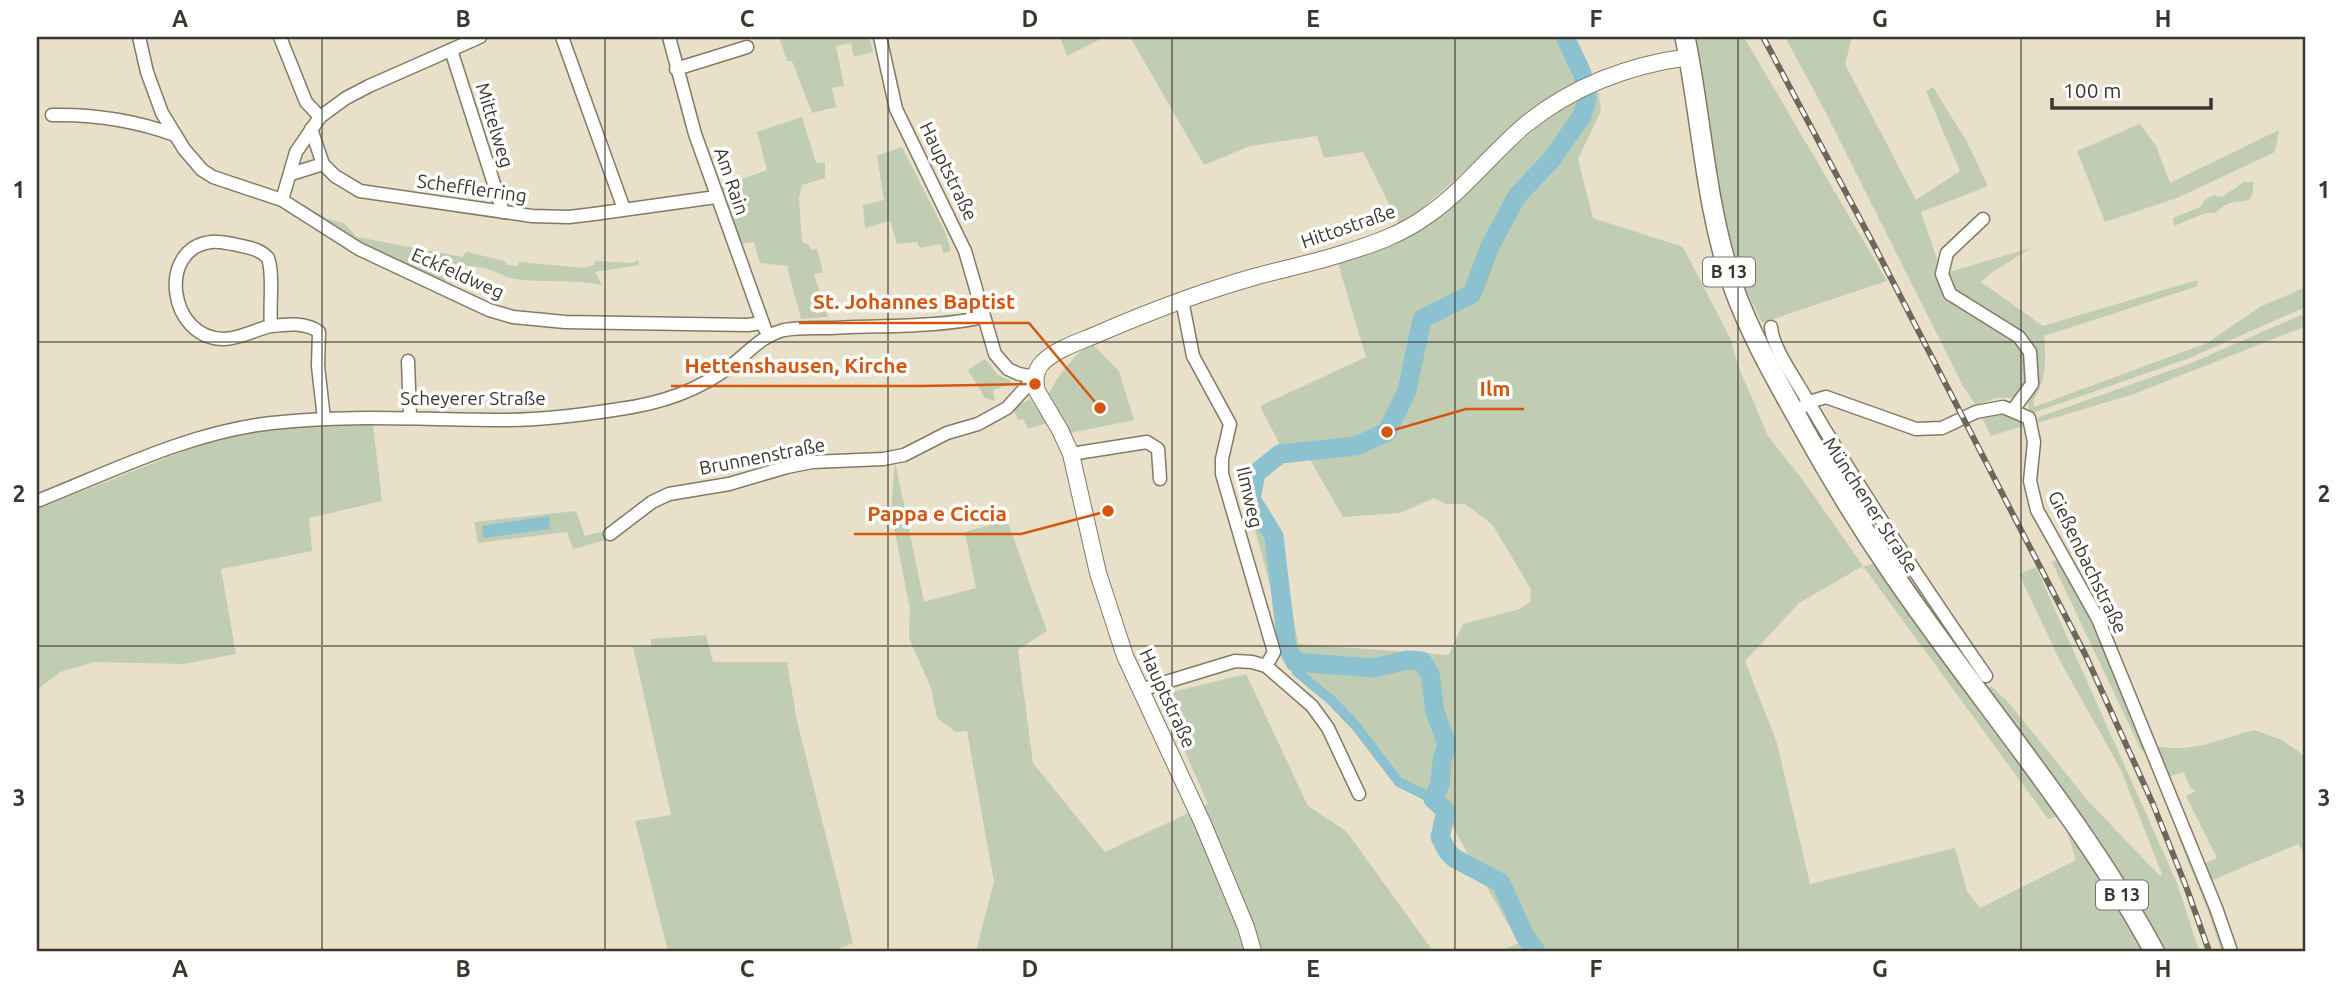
<svg xmlns="http://www.w3.org/2000/svg" width="2343" height="988" font-family="Ubuntu,sans-serif">
  <rect width="100%" height="100%" fill="#e9e0c9"/>
  <g fill="#c0cdb2" fill-rule="evenodd">
    <path d="M779 37H869L873 52 854 57 851 43 836 46 844 86 832 88 836 107 812 113 792 61H787Z"/>
    <path d="M1060 37H1105L1067 56Z"/>
    <path d="M1130 37H1559L1575 84C1549 101 1522 118 1499 138 1465 169 1439 198 1399 224L1363 152 1324 158 1317 136 1250 146 1204 165Z"/>
    <path d="M1691 37H1744L1887 281 1762 323 1733 262 1714 184Z"/>
    <path d="M1785 37H1852L1845 64 1916 200 1960 171 1926 91 1933 87 1967 142 1988 186 1921 212 1942 274 2031 248 1991 273 1981 282 2043 326 2197 280 2198 286 2044 336C2046 363 2047 377 2033 401L2034 407 2207 343 2260 307 2306 287V307L2187 359 2030 414 2028 403 2036 385 2027 353 2029 383 2015 398H1996L1976 405 1963 386 1824 109Z"/>
    <path d="M1598 89 1601 111 1578 159 1593 218 1683 247 1730 338 1739 368 1768 436 1802 479 1863 566 1897 560 1987 688 1991 686 2008 702 2090 803 2160 876 2162 874 2121 770 2059 659 2019 574 2036 567 2177 883 2199 951H1500L1519 943 1439 803 1410 787 1363 727 1291 664 1242 481 1279 443 1260 406 1366 357 1337 260 1403 238 1539 126 1563 108ZM1308 456 1343 517 1400 513 1434 498 1445 504H1465L1492 524 1531 589 1530 602 1520 609 1463 624 1449 655 1298 644 1279 529 1256 497 1259 480 1288 457ZM1863 566 2048 819 2062 815 2076 860 1980 908 1967 891 1955 848 1810 884 1777 743 1745 661 1799 603Z"/>
    <path d="M802 117 816 163 825 162V178L802 185 799 198 802 242 809 245 811 250 817 249 823 272 814 274 828 317 801 319 787 266 760 263 754 242 741 244 721 187 767 170 757 132Z"/>
    <path d="M2140 124 2156 146 2170 183 2279 130 2275 152 2177 198 2105 222 2077 151Z"/>
    <path d="M902 147 946 234 951 251 944 253 940 244 920 248 917 242 897 244 890 221 865 228 863 205 884 200 877 156Z"/>
    <path d="M2244 182H2253V193L2250 199C2233 205 2232 198 2215 213H2206L2174 226 2173 218 2200 207 2205 200 2214 195 2222 197Z"/>
    <path d="M300 203 328 219 344 223 357 237 462 257 467 252 505 261 507 265 518 266 519 262 584 268 594 265 596 261 632 263 638 260 639 265 595 272 602 285C573 279 544 283 515 279 506 278 499 272 490 270 476 265 462 265 447 266L445 283C414 269 313 230 300 203Z"/>
    <path d="M2306 313V326L2134 394 2037 423 2039 417 2189 364Z"/>
    <path d="M1090 342 1119 371 1134 420 1070 433 1049 393C1059 373 1073 358 1090 342Z"/>
    <path d="M985 359 998 375 1010 380 1011 384 993 390 995 401 985 398 968 370Z"/>
    <path d="M1030 399 1047 423 1028 429 1023 419 1018 420 1013 408Z"/>
    <path d="M1990 412 2020 419 2023 426 1991 436 1981 415Z"/>
    <path d="M373 424 382 501 309 518 312 551 221 569 236 654 184 664 94 662 60 672 37 690V509L199 445 266 429Z"/>
    <path d="M895 461 924 602 976 588 965 532 1007 520 1047 631 1018 650 1033 763 1105 852 1208 804 1160 695 1246 674 1308 806 1346 831 1433 951H976L994 882 967 731 956 732 937 718 931 688 909 638 910 609 891 512Z"/>
    <path d="M576 511 585 536 604 531 606 540 573 549 567 532 478 543 474 522Z"/>
    <path d="M2061 558 2097 625 2145 750 2142 752 2052 562Z"/>
    <path d="M706 635 713 662H787L797 721 853 943 832 951H668L635 821 671 815 633 647H651V639Z"/>
    <path d="M2254 730 2282 740 2306 757V855L2298 844 2208 882 2201 865 2217 858 2186 796 2196 791 2190 787 2184 772 2165 778 2151 744C2186 756 2220 739 2254 730Z"/>
    <path d="M2181 833 2228 951H2221L2208 911 2177 834Z"/>
  </g>
  <path fill="#8cc1d0" d="M549 516 550 529 484 538 482 526Z"/>
  <g fill="none" stroke-linecap="round" stroke-linejoin="round">
    <path stroke="#8cc1d0" stroke-width="10" d="M1295 662 1297 672 1331 700 1356 726 1399 782 1433 799"/>
    <path stroke="#8cc1d0" stroke-width="19" d="M1536 951 1525 936 1501 883 1454 858 1447 851 1440 837 1446 811 1433 799 1440 784 1442 761 1447 744 1435 712 1430 674 1422 661 1407 660 1374 668 1295 662 1287 647 1274 536 1251 499 1256 473 1280 454 1356 446 1387 432 1407 391 1422 319 1472 294 1490 246 1517 196 1551 160 1582 116 1587 99 1582 73 1565 37"/>
    <g stroke="#837a65" stroke-width="15">
      <g id="minor">
        <path d="M139 37 147 72 162 113 184 149 202 170 213 177 282 200 359 249 489 310 513 317 565 322 748 325 761 323"/>
        <path d="M280 37 306 102 320 117"/>
        <path d="M562 37 624 209"/>
        <path d="M669 37 695 134 765 329"/>
        <path d="M880 37 896 109 965 251 995 354 1008 369 1019 374 1035 377"/>
        <path d="M451 50 503 212"/>
        <path d="M676 69 747 47"/>
        <path d="M52 115C96 114 134 120 175 135"/>
        <path d="M323 164 335 176 360 191 532 216 569 217 594 214 716 197"/>
        <path d="M291 174 323 164 311 129"/>
        <path d="M282 200 296 152 320 117 346 98 369 86 480 37"/>
        <path d="M1983 219 1947 253 1942 274 1950 294 2019 337 2030 352 2032 384 2013 410"/>
        <path d="M1182 300 1193 356 1230 424 1222 459V474L1274 652 1266 666"/>
        <path d="M271 326C256 329 240 339 224 339 168 339 157 248 211 242 218 241 226 243 233 244 245 247 259 248 268 258 274 275 269 306 271 326 287 324 306 322 319 332L318 366 324 419"/>
        <path d="M1771 327C1772 347 1796 380 1806 398 1862 494 1923 585 1986 676"/>
        <path d="M408 361 410 417"/>
        <path d="M1795 413 1809 402 1826 397 1916 429 1942 428 1976 412 2003 407 2029 418 2034 442 2030 481 2037 510 2098 619 2216 908 2231 951"/>
        <path d="M1071 454 1147 442 1158 449 1160 479"/>
        <path d="M37 501C113 471 190 432 272 423 349 414 427 420 504 420 543 420 582 415 620 409 662 403 698 391 732 365 749 352 761 336 784 330 799 327 815 328 831 328 881 325 934 328 984 317"/>
        <path d="M610 534 652 502 669 494 729 484 787 467 812 462 883 459 904 455 947 433 978 424 1007 408 1035 377"/>
        <path d="M1140 690 1235 661 1252 662 1266 666 1312 706 1328 728 1359 794"/>
      </g>
    </g>
    <g stroke="#837a65" stroke-width="18">
      <path id="tertiary" d="M1253 951 1246 927 1203 824 1125 656 1098 573 1071 454 1060 430 1037 391C1034 380 1035 370 1043 362 1058 348 1082 341 1100 333 1151 311 1201 292 1254 277 1283 269 1313 263 1341 254 1371 245 1403 234 1428 215 1464 190 1491 154 1525 125 1573 86 1629 65 1689 57"/>
    </g>
    <g stroke="#837a65" stroke-width="22">
      <path id="primary" d="M1685 37C1702 120 1705 205 1733 286 1750 334 1776 379 1801 424 1828 473 1857 521 1889 568 1976 697 2080 814 2154 951"/>
    </g>
    <use href="#minor" stroke="#fff" stroke-width="12"/>
    <use href="#tertiary" stroke="#fff" stroke-width="16"/>
    <use href="#primary" stroke="#fff" stroke-width="19"/>
    <g stroke="#6e685b" stroke-width="6">
      <path id="rail" d="M1763 37 1876 249 2085 654 2153 804 2187 889 2209 951"/>
    </g>
    <use href="#rail" stroke="#fff" stroke-width="3.5" stroke-dasharray="10" stroke-linecap="butt"/>
  </g>
  <path fill="none" stroke="#3b372e" stroke-width="2" stroke-opacity="0.55" d="M322 37V951M605 37V951M888 37V951M1172 37V951M1455 37V951M1738 37V951M2021 37V951M37 342H2306M37 646H2306"/>
  <g text-anchor="middle" stroke-width="7" stroke-linejoin="round" paint-order="stroke">
    <g fill="#fff" stroke="#76736d" stroke-width="2">
      <rect x="1703" y="257.5" width="52" height="29" rx="5"/>
      <rect x="2096" y="880.5" width="52" height="29" rx="5"/>
    </g>
    <g font-size="18" font-weight="bold" fill="#3b372e">
      <text x="1729" y="278">B 13</text>
      <text x="2122" y="901">B 13</text>
    </g>
    <g font-size="19" fill="#3b372e" stroke="#fff">
      <text transform="translate(495 125) rotate(73)" y="7">Mittelweg</text>
      <text transform="translate(949 171) rotate(64)" y="7">Hauptstraße</text>
      <text transform="translate(732 181) rotate(71)" y="7">Am Rain</text>
      <text transform="translate(472 188) rotate(8)" y="7">Schefflerring</text>
      <text transform="translate(1348 226) rotate(-19)" y="7">Hittostraße</text>
      <text transform="translate(458 273) rotate(24)" y="7">Eckfeldweg</text>
      <text x="473" y="405">Scheyerer Straße</text>
      <text transform="translate(762 456) rotate(-11)" y="7">Brunnenstraße</text>
      <text transform="translate(1250 497) rotate(77)" y="7">Ilmweg</text>
      <text transform="translate(1871 505) rotate(57)" y="7">Münchener Straße</text>
      <text transform="translate(2088 562) rotate(64)" y="7">Gießenbachstraße</text>
      <text transform="translate(1168 698) rotate(65)" y="7">Hauptstraße</text>
    </g>
  </g>
  <path fill="none" stroke="#d7560f" stroke-width="2.5" d="M1100 408L1029 323H799M1035 384L922 386H671M1387 432L1466 409H1524M1108 511L1021 534H854"/>
  <g fill="#d7560f" stroke="#fff" stroke-width="2.5">
    <circle cx="1100" cy="408" r="7"/>
    <circle cx="1035" cy="384" r="7"/>
    <circle cx="1387" cy="432" r="7"/>
    <circle cx="1108" cy="511" r="7"/>
  </g>
  <g font-size="21" text-anchor="middle" font-weight="bold" fill="#d7560f" stroke="#fff" stroke-width="7" stroke-linejoin="round" paint-order="stroke">
    <text x="914" y="309">St. Johannes Baptist</text>
    <text x="796" y="373">Hettenshausen, Kirche</text>
    <text x="1495" y="396">Ilm</text>
    <text x="937" y="521">Pappa e Ciccia</text>
  </g>
  <rect width="2343" height="988" fill="none" stroke="#ffffff" stroke-width="77"/>
  <path d="M2052 98v10h159v-10" fill="none" stroke="#3b372e" stroke-width="3.5"/>
  <text x="2063" y="98" font-size="21" fill="#3b372e" stroke="#ffffff" stroke-width="5" paint-order="stroke">100 m</text>
  <rect x="38" y="38" width="2266" height="912" fill="none" stroke="#3b372e" stroke-width="2.5"/>
  <g font-size="23" text-anchor="middle" font-weight="bold" fill="#3b372e">
    <text x="180" y="27">A</text>
    <text x="463" y="27">B</text>
    <text x="747" y="27">C</text>
    <text x="1030" y="27">D</text>
    <text x="1313" y="27">E</text>
    <text x="1596" y="27">F</text>
    <text x="1880" y="27">G</text>
    <text x="2163" y="27">H</text>
    <text x="19" y="198">1</text>
    <text x="2324" y="198">1</text>
    <text x="19" y="502">2</text>
    <text x="2324" y="502">2</text>
    <text x="19" y="806">3</text>
    <text x="2324" y="806">3</text>
    <text x="180" y="977">A</text>
    <text x="463" y="977">B</text>
    <text x="747" y="977">C</text>
    <text x="1030" y="977">D</text>
    <text x="1313" y="977">E</text>
    <text x="1596" y="977">F</text>
    <text x="1880" y="977">G</text>
    <text x="2163" y="977">H</text>
  </g>
</svg>
